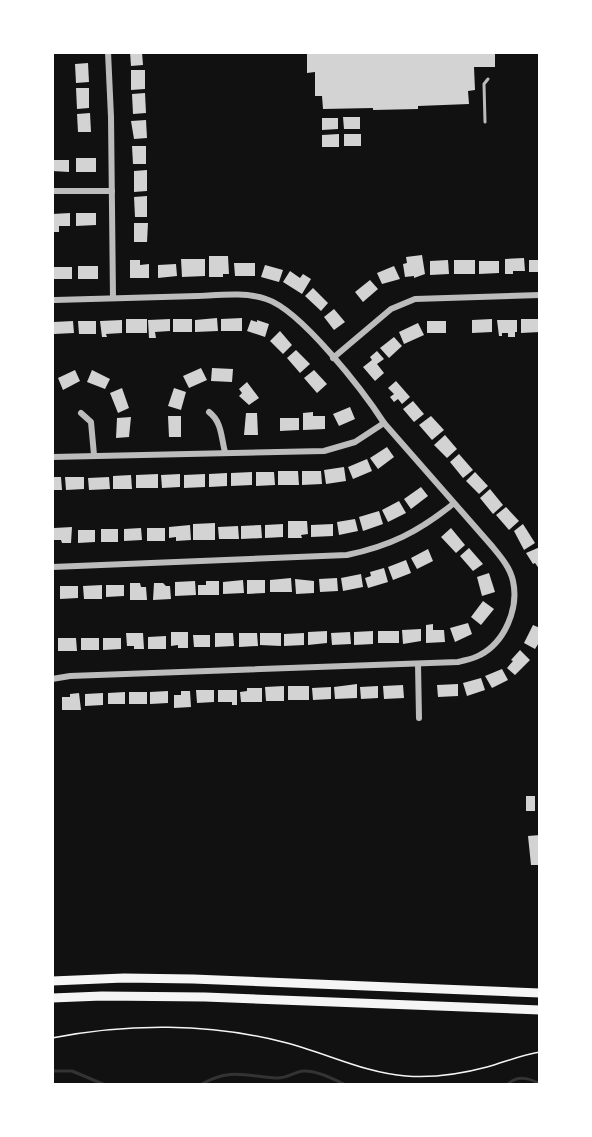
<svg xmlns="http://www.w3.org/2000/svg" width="592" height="1137" font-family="Quicksand,sans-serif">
  <rect width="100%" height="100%" fill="#111"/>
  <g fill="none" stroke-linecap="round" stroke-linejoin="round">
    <g stroke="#333" stroke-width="3">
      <path d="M52 1071H72L103 1084"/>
      <path d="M202 1084C230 1068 246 1076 276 1078 286 1079 294 1072 303 1071 316 1070 333 1079 344 1084"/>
      <path d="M508 1084C518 1075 529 1078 540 1084"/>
    </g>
  </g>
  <g fill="#d3d3d3">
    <path d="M130 52H142L143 65 131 66Z"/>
    <path d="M307 52H495V67H474L475 90 468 91 469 104 418 106V109L373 110V108L323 109 322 96H315V72L307 73Z"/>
    <path d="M88 63 89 82 76 83 75 64Z"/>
    <path d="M131 70H145V89L131 90Z"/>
    <path d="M76 88H89V108L77 109Z"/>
    <path d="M145 93 146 113 133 114 132 94Z"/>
    <path d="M90 113 91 132H78L77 114Z"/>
    <path d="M343 117H360V129H344Z"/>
    <path d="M322 118H338V129L322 130Z"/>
    <path d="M146 120 147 138 134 139 131 121Z"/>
    <path d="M339 134V147H322V135Z"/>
    <rect x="344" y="134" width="17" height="12"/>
    <path d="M132 146H146V164H133Z"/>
    <rect x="76" y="158" width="20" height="14"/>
    <path d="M52 160H69V172L52 171Z"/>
    <path d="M147 170V191L134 192V171Z"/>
    <path d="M147 196V217H135L134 197Z"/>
    <path d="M70 213V226H59V232H52V214Z"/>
    <path d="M76 213H96V225L76 226Z"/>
    <path d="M134 223H148L147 242H134Z"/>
    <path d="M422 255 425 274 414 278V276L405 277 403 264 407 263 406 257Z"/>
    <path d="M209 256H228L229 274H223V277H209Z"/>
    <path d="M524 258 525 271H513V274H505V259Z"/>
    <path d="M181 259H205V276L182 277Z"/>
    <path d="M130 260H140V265L149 264V278H130Z"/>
    <path d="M448 260 449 274 430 275V261Z"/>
    <rect x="454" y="260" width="21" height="14"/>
    <rect x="529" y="260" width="11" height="12"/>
    <path d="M479 261H499V273L479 274Z"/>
    <path d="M234 263H255V276H235Z"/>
    <path d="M176 264 177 276 158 278V265Z"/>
    <path d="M265 265 283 270 279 282 261 277Z"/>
    <rect x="78" y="266" width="20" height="13"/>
    <path d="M394 266 400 279 382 284 377 273Z"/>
    <rect x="52" y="267" width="20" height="12"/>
    <path d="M290 271 300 278 303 274 311 279 302 294 283 282Z"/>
    <path d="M370 280 378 289 363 302 355 292Z"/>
    <path d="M313 288 328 303 321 311 305 296Z"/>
    <path d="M334 309 345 322 334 330 324 317Z"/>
    <path d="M217 318 218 331 195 332V320Z"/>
    <path d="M242 318V331H221V319Z"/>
    <rect x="126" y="319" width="21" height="14"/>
    <path d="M170 319V331L155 332 156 338H149L148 320Z"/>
    <rect x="173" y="319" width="19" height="13"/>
    <path d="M492 319V332L472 333V320Z"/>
    <path d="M521 319H540V332L521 333Z"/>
    <path d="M122 320V333L106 334 107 337H102L100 321Z"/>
    <path d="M251 320 257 322V320L269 324 265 337 247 331Z"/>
    <path d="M497 320H517V332H515V337H508V333H502V336H499Z"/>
    <path d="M73 321 74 333 54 334 53 322Z"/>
    <path d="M78 321H96V334H79Z"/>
    <rect x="427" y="321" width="19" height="12"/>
    <path d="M418 323 424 335 404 344 399 332Z"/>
    <path d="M280 331 292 345 283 354 270 341Z"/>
    <path d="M394 337 402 346 389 358 380 348Z"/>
    <path d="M296 350 310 364 300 373 287 358Z"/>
    <path d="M377 351 384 359 377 364 384 373 375 381 363 367 372 360 370 357Z"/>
    <path d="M201 368 207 380 189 388 183 376Z"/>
    <path d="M212 368 233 369 232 382 211 381Z"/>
    <path d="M75 370 80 381 63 390 58 378Z"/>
    <path d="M92 370 110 379 105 389 87 382Z"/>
    <path d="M314 370 327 384 317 393 304 378Z"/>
    <path d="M396 381 410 397 402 404 398 399 394 402 390 397 394 394 388 388Z"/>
    <path d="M247 382 259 398 249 405 239 396 242 393 239 389Z"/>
    <path d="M122 388 129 408 118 413 110 393Z"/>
    <path d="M174 388 186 392 181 410 168 406Z"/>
    <path d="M413 401 424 414 414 422 403 409Z"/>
    <path d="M350 407 355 419 339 426 333 414Z"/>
    <path d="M313 412V416H325V429L303 430V413Z"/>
    <path d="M246 413H257L258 435H244Z"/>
    <path d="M168 416H181V437H169Z"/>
    <path d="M431 416 444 430 432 440 419 425Z"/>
    <path d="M131 417 129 437 116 438 117 418Z"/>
    <path d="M280 418H299V430L280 431Z"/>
    <path d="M445 435 457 449 447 458 434 445Z"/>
    <path d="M387 447 394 457 378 469 370 458Z"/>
    <path d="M459 454 473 470 463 478 450 462Z"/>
    <path d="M367 459 372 471 353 479 348 467Z"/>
    <path d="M344 467 346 481 326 484 324 470Z"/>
    <path d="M278 471H298L299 485H278Z"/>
    <path d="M302 471H321L322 484 302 485Z"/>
    <path d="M252 472V485L231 486V473Z"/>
    <path d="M256 472H274L275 485 256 486Z"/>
    <path d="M475 472 488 486 479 494 466 481Z"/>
    <path d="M227 473V486L209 487V474Z"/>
    <path d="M158 474V488H136V475Z"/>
    <path d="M180 474V487L162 488 161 475Z"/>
    <path d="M205 474V487L184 488V475Z"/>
    <path d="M131 475 132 489H113V476Z"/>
    <path d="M52 477H61L62 490H52Z"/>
    <path d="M65 477H84V489L66 490Z"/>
    <path d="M109 477 110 489 89 490 88 478Z"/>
    <path d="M421 487 428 496 411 509 404 499Z"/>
    <path d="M490 489 503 505 493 514 480 498Z"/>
    <path d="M399 501 406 513 388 522 382 510Z"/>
    <path d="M506 507 519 521 509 530 496 515Z"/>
    <path d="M379 511 383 524 363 531 359 517Z"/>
    <path d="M355 519 358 531 339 535 337 522Z"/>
    <path d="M288 521H307L308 534 301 535 302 538H288Z"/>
    <path d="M215 523V540H193V524Z"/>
    <path d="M283 524V537L265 538V525Z"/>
    <path d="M333 524V536L311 537V525Z"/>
    <path d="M523 524 535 543 524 550 514 531Z"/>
    <path d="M190 525 191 540 176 541V537L169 538V527Z"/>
    <path d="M261 525 262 538 241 539V526Z"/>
    <path d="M238 526 239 539H219L218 527Z"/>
    <path d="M72 527 71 543H62L61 540H54V528Z"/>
    <path d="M141 528 142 540 124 541V529Z"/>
    <rect x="147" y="528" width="18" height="13"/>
    <path d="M451 528 465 545 456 553 441 537Z"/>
    <rect x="101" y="529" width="17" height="13"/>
    <path d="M78 530H95V542L78 543Z"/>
    <path d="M540 547V570L535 563 533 564 526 553Z"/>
    <path d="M469 548 483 564 473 571 460 556Z"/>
    <path d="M428 549 433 561 417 569 411 558Z"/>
    <path d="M406 560 411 573 393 580 388 567Z"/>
    <path d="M384 568 388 582 368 588 365 578 371 576 370 572Z"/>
    <path d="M489 573 495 592 482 596 477 577Z"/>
    <path d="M361 574 363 587 343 591 341 578Z"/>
    <path d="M291 578 292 592H270V580Z"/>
    <path d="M337 578 338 591 320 592 319 579Z"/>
    <path d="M295 579 314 581V593L296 594Z"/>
    <path d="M243 580 244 593 223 594V582Z"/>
    <path d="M247 580H265V593L247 594Z"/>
    <path d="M195 581 196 595 175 596V582Z"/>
    <path d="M206 581H219V595H198V585H206Z"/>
    <path d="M130 583H140L141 587H146L147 600H130Z"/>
    <path d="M154 583H163L166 586H170L171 599 153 600Z"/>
    <path d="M102 585V599H84L83 586Z"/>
    <path d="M106 585H124V596L106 597Z"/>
    <path d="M60 586H78V598L60 599Z"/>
    <path d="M483 601 494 609 481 625 471 617Z"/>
    <path d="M468 623 472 634 455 642 450 628Z"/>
    <path d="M433 624V630H444L445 642 426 643V625Z"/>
    <path d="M533 625 540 628V641L535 649 524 643Z"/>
    <path d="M421 629V641L403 644 402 630Z"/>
    <path d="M327 631V643L308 645V632Z"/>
    <path d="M373 631V644L354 645V632Z"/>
    <rect x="378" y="631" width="21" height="12"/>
    <path d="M171 632H188V648H178V645L171 646Z"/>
    <path d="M350 632 351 644 332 645 331 633Z"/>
    <path d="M126 633H143L144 649H134V646H127Z"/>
    <path d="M215 633H233L234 646 215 647Z"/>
    <path d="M239 633H257L258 646 239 647Z"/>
    <path d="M260 633H281V646L260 645Z"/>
    <path d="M304 633V645L284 646V634Z"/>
    <path d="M193 635H210V647H194Z"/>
    <path d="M166 636V649H148V637Z"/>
    <path d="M58 638H76L77 651H58Z"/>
    <rect x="81" y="638" width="18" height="12"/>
    <path d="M103 638H121V649L103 650Z"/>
    <path d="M520 650 530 660 515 675 507 668 513 661 511 660Z"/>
    <path d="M502 669 508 680 492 688 485 676Z"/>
    <path d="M481 678 485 690 467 696 463 683Z"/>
    <path d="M357 684V698L335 699 334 687Z"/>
    <path d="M458 684V696L438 697 437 685Z"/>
    <path d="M403 685 404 698 384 699 383 686Z"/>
    <path d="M284 686V701H266L265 687Z"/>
    <rect x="288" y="686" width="21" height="14"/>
    <path d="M378 686V698L361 699 360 687Z"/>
    <path d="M331 687V699L313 700 312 688Z"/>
    <path d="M247 688H262V702H241L240 692 247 691Z"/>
    <path d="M196 690H214V702L197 703Z"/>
    <path d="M218 690H237V705H232V702H218Z"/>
    <path d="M168 691V703L150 704V692Z"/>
    <path d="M181 691H190L191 707 174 708V695H181Z"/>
    <path d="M125 692V704H108V693Z"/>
    <rect x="129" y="692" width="18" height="12"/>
    <path d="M79 693 81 710H62V697H70V694Z"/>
    <path d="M103 693V705L85 706V694Z"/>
    <rect x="526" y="796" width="9" height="15"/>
    <path d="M540 835V865H531L528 836Z"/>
  </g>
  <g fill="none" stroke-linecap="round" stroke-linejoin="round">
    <path stroke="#f5f5f5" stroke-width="1.5" d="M52 1038C128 1023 209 1023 283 1042 324 1052 364 1073 406 1076 433 1078 461 1074 487 1067 505 1062 521 1055 540 1052"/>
    <path stroke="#bcbcbc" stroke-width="3" d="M485 122 484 84 488 79"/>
    <g stroke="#bcbcbc" stroke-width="6">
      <path d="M108 52 111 117 113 298"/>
      <path d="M52 191H112"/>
      <path d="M52 300C101 299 150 297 198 296 220 295 246 292 266 299 301 310 364 392 384 423L491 545C500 556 510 567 513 581 519 608 505 642 480 655 473 659 465 660 458 662L70 676 52 679"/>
      <path d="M333 358 391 309 415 299 540 295"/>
      <path d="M209 412C222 422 221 437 225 452"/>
      <path d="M81 413 91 422 94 455"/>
      <path d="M52 457 324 451 355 442 384 423"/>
      <path d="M52 567 347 555C390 546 418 532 453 504"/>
      <path d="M418 664 419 718"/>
    </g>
    <g stroke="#f5f5f5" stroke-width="9">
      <path d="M52 981 124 978 193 979 540 993"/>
      <path d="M52 998 102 996 205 997 540 1010"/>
    </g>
  </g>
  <rect width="592" height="1137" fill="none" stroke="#ffffff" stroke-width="108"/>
</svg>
